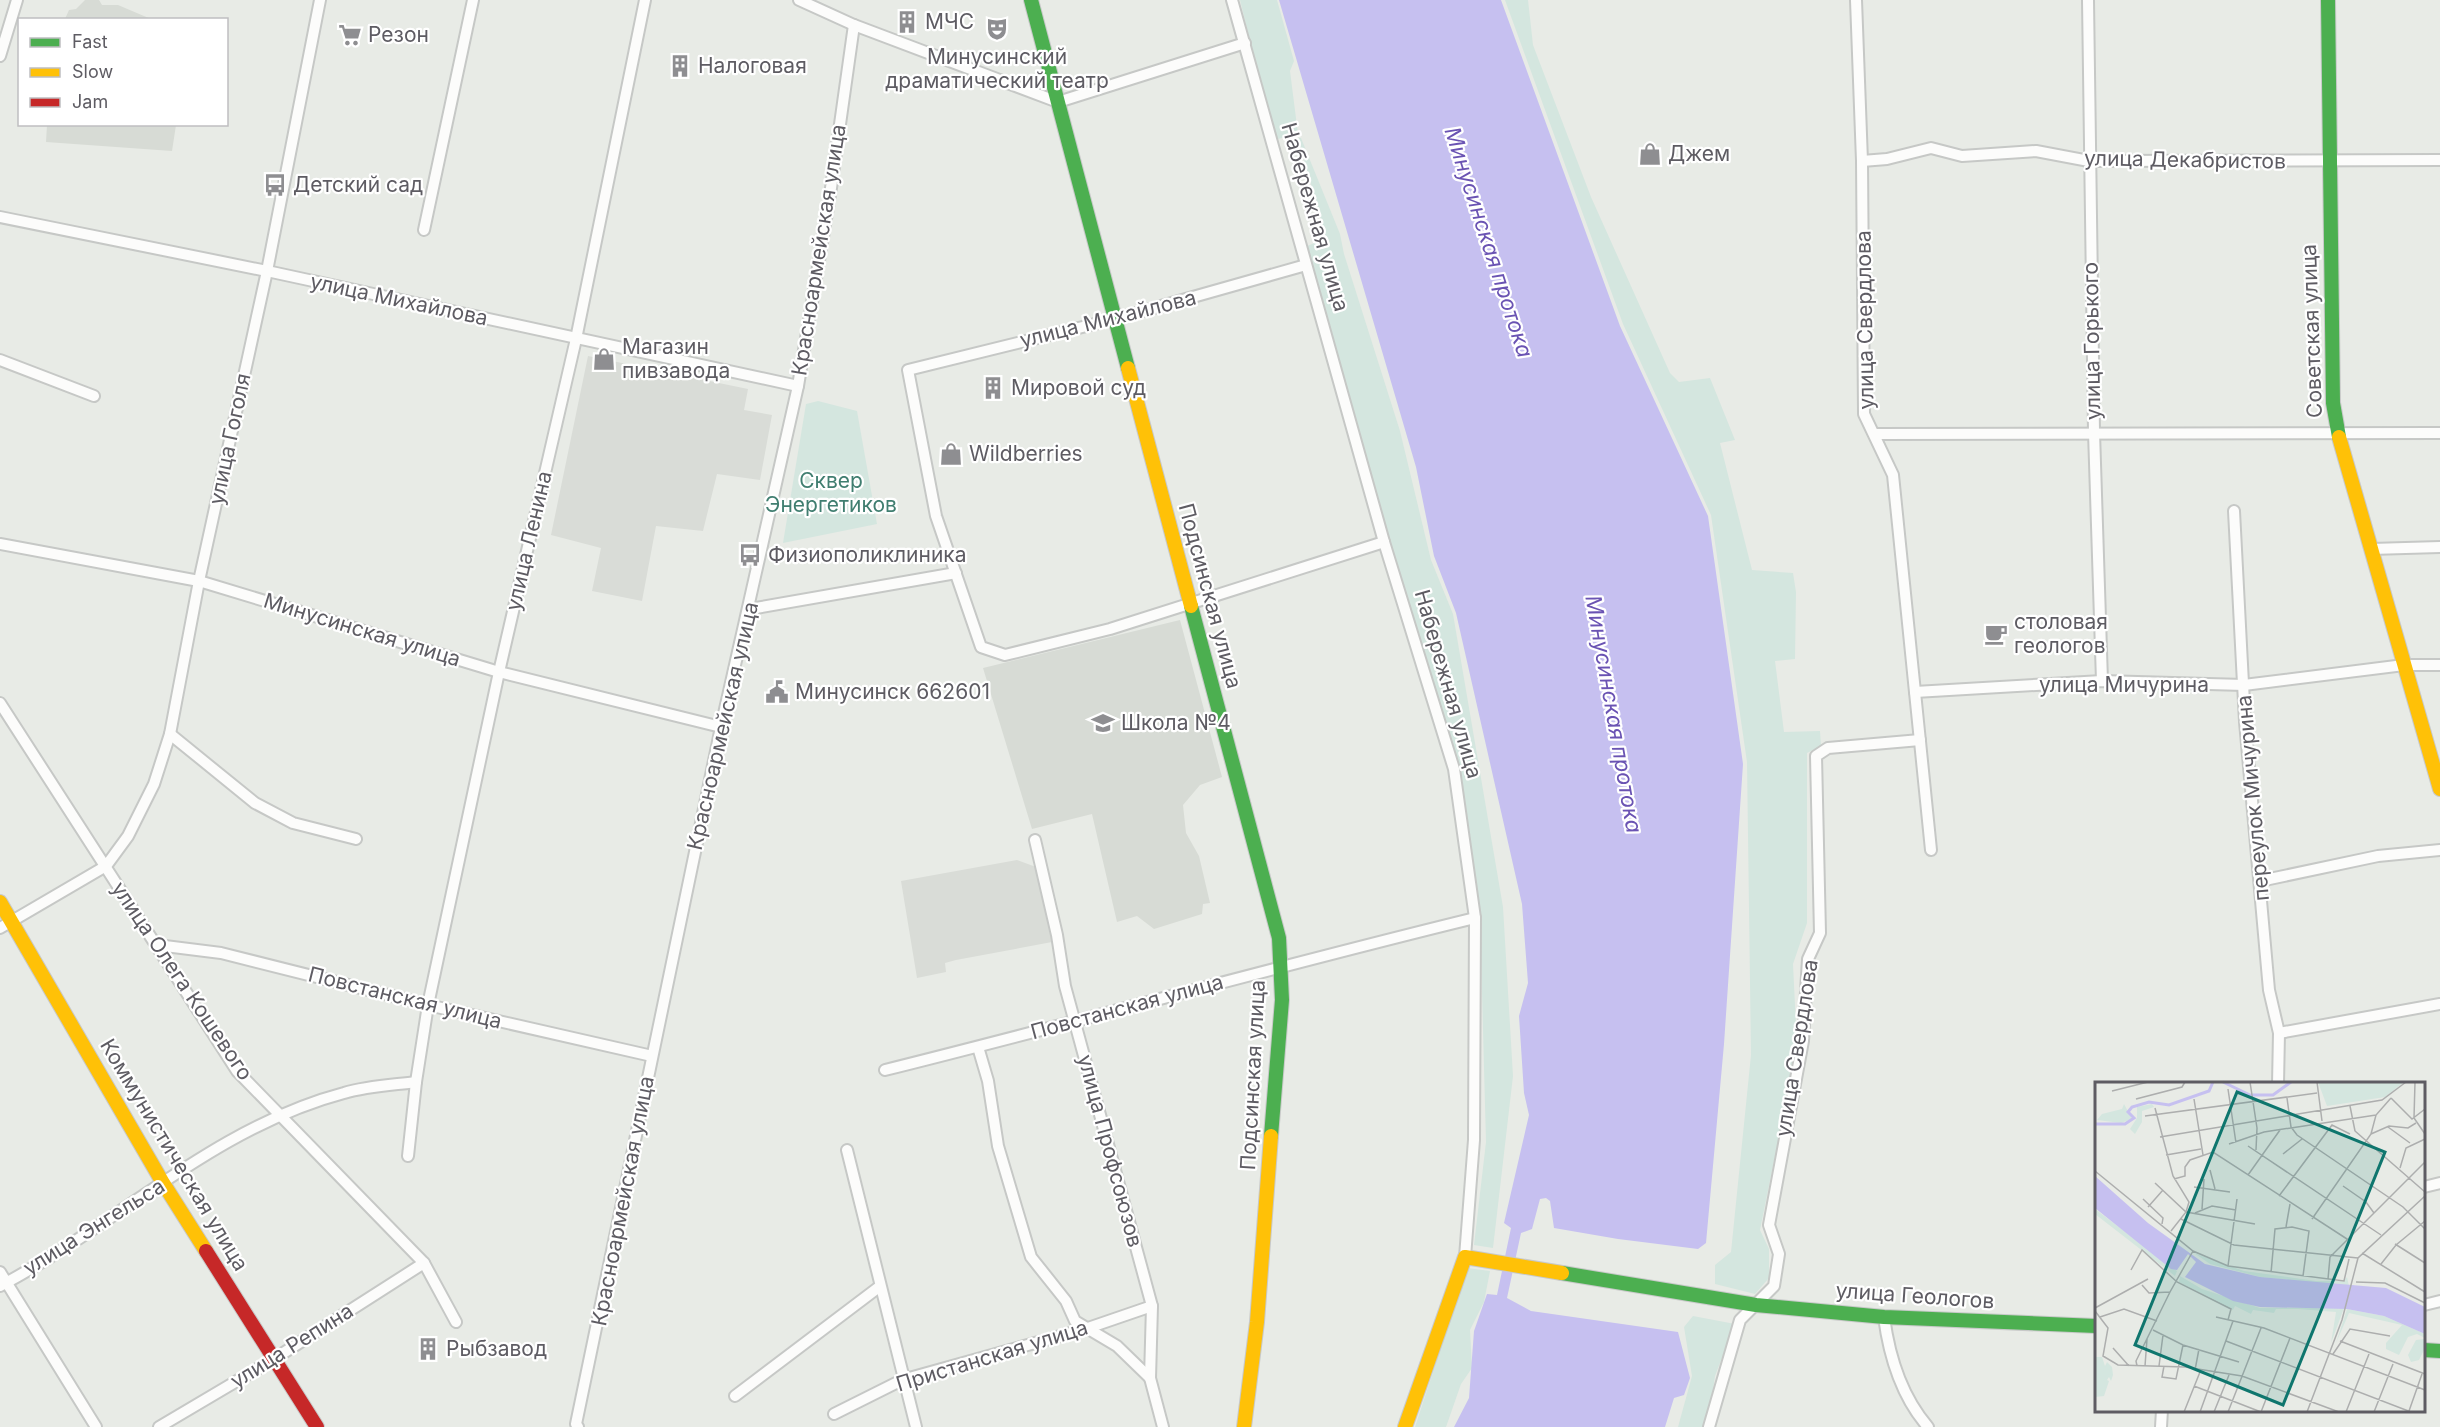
<svg xmlns="http://www.w3.org/2000/svg" width="2440" height="1427" font-family="Inter,sans-serif">
  <rect width="100%" height="100%" fill="#e8ebe6"/>
  <g fill="#d9dcd7">
    <path d="M588 356 748 389 744 410 772 415 760 480 717 474 703 531 656 526 642 601 592 591 601 548 551 535Z"/>
    <path d="M1017 860 1036 867 1052 942 956 960 945 963 946 972 917 978 901 881Z"/>
  </g>
  <g fill="#d7dbd5">
    <path d="M85 0H99L102 5H118L151 19H65L69 10 76 9Z"/>
    <path d="M47 125V124L176 125 172 151 46 142Z"/>
    <path d="M1180 620 1222 777 1200 785 1183 805 1186 833 1199 856 1210 903 1203 904 1202 914 1154 929 1137 916 1117 922 1092 814 1032 829 983 668Z"/>
  </g>
  <g fill="#d4e6df">
    <path d="M1240 0H1277L1294 61 1290 71 1298 134 1274 140Z"/>
    <path d="M1505 0H1528L1533 45 1591 197 1670 373 1679 382 1710 378 1735 440 1720 443 1752 570 1793 573 1796 592 1795 659 1775 661 1784 732 1820 731 1821 746 1807 753V923L1793 964 1797 1047 1760 1230 1769 1249V1278L1755 1294 1715 1284V1265L1731 1252 1751 1055 1747 762 1711 515 1623 324Z"/>
    <path d="M1298 138H1301L1340 234 1344 254 1400 431 1431 560 1453 614 1503 907 1513 1076 1493 1248 1474 1245 1486 1142 1480 918 1458 767 1388 541 1305 247 1326 238Z"/>
    <path d="M818 401 857 411 877 524 783 543 806 404Z"/>
    <path d="M1467 1268 1490 1271 1484 1302 1470 1330 1472 1368 1461 1384 1446 1427H1415Z"/>
    <path d="M1693 1316 1735 1324 1715 1376 1708 1427H1678L1692 1376 1684 1327Z"/>
  </g>
  <path fill="#c6c0f0" d="M1279 0H1501L1620 326 1708 516 1743 764 1724 1044 1706 1243 1698 1249 1618 1239 1554 1228 1550 1201 1546 1198 1540 1199 1532 1229 1521 1233 1507 1298 1531 1311 1678 1332 1690 1378 1684 1395 1674 1398 1665 1427H1454L1469 1398 1474 1331 1487 1294 1497 1295 1511 1228 1504 1223 1529 1115 1524 1093 1519 1016 1528 983 1522 904 1456 613 1434 556 1416 467Z"/>
  <g fill="none" stroke-linecap="round" stroke-linejoin="round">
    <g stroke="#c6c8c6" stroke-width="14">
      <g id="street">
        <path d="M799 0 854 25 1058 102 1245 43"/>
        <path d="M1232 0 1384 542 1454 769 1475 918 1474 1140 1465 1257"/>
        <path d="M1856 0 1862 161 1864 414 1893 475 1931 850"/>
        <path d="M2088 0 2094 432 2102 681"/>
        <path d="M0 56 17 0"/>
        <path d="M1862 161 1887 159 1931 148 1962 156 2036 151 2089 161 2440 160"/>
        <path d="M0 217 267 271 798 386"/>
        <path d="M424 230 473 0"/>
        <path d="M1306 265 1115 319 908 370 936 516 981 647 1005 655 1110 629 1384 542"/>
        <path d="M0 360 94 396"/>
        <path d="M1875 434 2440 433"/>
        <path d="M2234 511 2245 722 2269 990 2279 1033 2278 1084"/>
        <path d="M0 544 199 581 499 672 721 727"/>
        <path d="M2371 549 2440 547"/>
        <path d="M750 609 956 573"/>
        <path d="M1915 692 2102 681 2244 685 2404 665H2440"/>
        <path d="M0 703 237 1071 424 1263 456 1322"/>
        <path d="M170 734 255 803 293 823 356 839"/>
        <path d="M1035 840 1057 935 1065 986 1152 1306 1150 1378 1163 1427"/>
        <path d="M2260 881 2378 856 2440 850"/>
        <path d="M0 928 106 866 128 836 154 784 170 734 199 581 267 271 320 0"/>
        <path d="M157 945 221 953 428 1005 652 1056"/>
        <path d="M2279 1033 2440 1004"/>
        <path d="M978 1047 988 1081 998 1146 1031 1257 1066 1301 1075 1321 1117 1346 1150 1378"/>
        <path d="M885 1070C1082 1021 1278 966 1475 918"/>
        <path d="M847 1150 916 1427"/>
        <path d="M408 1156 416 1082 428 1005 499 672 576 339 645 0"/>
        <path d="M2424 1187 2440 1183"/>
        <path d="M0 1272 96 1427"/>
        <path d="M0 1286C116 1225 215 1127 344 1093 367 1086 392 1085 416 1082"/>
        <path d="M2424 1305 2440 1301"/>
        <path d="M1884 1317C1889 1355 1902 1397 1928 1427"/>
        <path d="M735 1396 879 1287"/>
        <path d="M834 1414 902 1380 1085 1329 1152 1306"/>
        <path d="M159 1427 274 1359 424 1263"/>
        <path d="M578 1427 576 1424 721 727 798 386 830 195 854 25"/>
        <path d="M1709 1427 1740 1320 1774 1286 1779 1254 1769 1225 1803 1041 1808 959 1820 933 1816 756 1828 748 1920 740"/>
        <path d="M2161 1427 2162 1410"/>
      </g>
    </g>
    <g stroke="#c8c9c9" stroke-width="16">
      <g id="fast">
        <path d="M1031 0 1128 368"/>
        <path d="M2328 0 2333 403 2339 437"/>
        <path d="M1191 606 1279 938 1282 1000 1271 1136"/>
        <path d="M1562 1273 1756 1305 1884 1317 2096 1326"/>
        <path d="M2424 1350 2440 1351"/>
      </g>
    </g>
    <g stroke="#c8c9c9" stroke-width="16">
      <g id="slow">
        <path d="M1128 368 1191 606"/>
        <path d="M2339 437 2440 789"/>
        <path d="M0 902 163 1183 206 1251"/>
        <path d="M1244 1427 1257 1322 1271 1136"/>
        <path d="M1405 1427 1465 1257 1562 1273"/>
      </g>
    </g>
    <g stroke="#c8c9c9" stroke-width="16">
      <path id="jam" d="M206 1251 317 1427"/>
    </g>
    <use href="#street" stroke="#fcfcfb" stroke-width="10"/>
    <use href="#fast" stroke="#4caf50" stroke-width="14"/>
    <use href="#slow" stroke="#ffc107" stroke-width="14"/>
    <use href="#jam" stroke="#c62828" stroke-width="14"/>
  </g>
  <defs>
    <g id="building-bare" transform="scale(1.8)"><path d="M-4-6H4V6H1V3H-1V6H-4ZM-2.5-4.3h1.7v1.8h-1.7ZM.8-4.3h1.7v1.8H.8ZM-2.5-1h1.7V.8h-1.7ZM.8-1h1.7V.8H.8Z" fill="#8e8e91" stroke="#fff" stroke-width="2.5" paint-order="stroke"/></g>
    <g id="theatre-bare" transform="scale(1.8)"><path d="M-5-5.5Q0-4 5-5.5V0Q5 5 0 6Q-5 5-5 0ZM-3.3-2.5H-1v1.5H-3.3ZM1-2.5H3.3v1.5H1ZM-2.8 1Q0 5.5 2.8 1Z" fill="#8e8e91" stroke="#fff" stroke-width="2.5" paint-order="stroke"/></g>
    <g id="supermarket-bare" transform="scale(1.8)"><path d="M-6-5.5h2.5l.6 2H6L4.5 2H-2.5L-4.4-4H-6ZM-1.5 3.2a1.3 1.3 0 1 0 .1 0ZM3 3.2a1.3 1.3 0 1 0 .1 0Z" fill="#8e8e91" stroke="#fff" stroke-width="2.5" paint-order="stroke"/></g>
    <g id="shop-bare" transform="scale(1.8)"><path d="M-5-2.5h2.3a2.7 3.5 0 0 1 5.4 0H5L5.5 6h-11ZM-1.5-2.5h3a1.5 2.3 0 0 0-3 0Z" fill="#8e8e91" stroke="#fff" stroke-width="2.5" paint-order="stroke"/></g>
    <g id="bus-bare" transform="scale(1.8)"><path d="M-5-6H5V4H4V6H2V4H-2V6H-4V4H-5ZM-3.5-4V0h7V-4ZM-3.5 1.2v1.5H-2V1.2ZM2 1.2v1.5H3.5V1.2Z" fill="#8e8e91" stroke="#fff" stroke-width="2.5" paint-order="stroke"/></g>
    <g id="cafe-bare" transform="scale(1.8)"><path d="M-5.5-4.5H6V0H3Q3 3.5 0 3.5H-2.5Q-5.5 3.5-5.5 0ZM3-3.2v2h1.7v-2ZM-6 4.5H4V6H-6Z" fill="#8e8e91" stroke="#fff" stroke-width="2.5" paint-order="stroke"/></g>
    <g id="civic-bare" transform="scale(1.8)"><path d="M-.6-6.5H3V-4.5H.6V-3L4-1V1h2V6H-6V1h2V-1L-.6-3ZM-1.2 2.5V6h2.4V2.5Z" fill="#8e8e91" stroke="#fff" stroke-width="2.5" paint-order="stroke"/></g>
    <g id="school-bare" transform="scale(1.8)"><path d="M0-5L7-2L0 1L-7-2ZM-4 1L0 2.5L4 1V4Q0 6-4 4Z" fill="#8e8e91" stroke="#fff" stroke-width="2.5" paint-order="stroke"/></g>
  </defs>
  <g fill-rule="evenodd">
    <use href="#building-bare" x="907" y="22"/>
    <use href="#theatre-bare" x="997" y="29"/>
    <use href="#supermarket-bare" x="350" y="35"/>
    <use href="#building-bare" x="680" y="66"/>
    <use href="#shop-bare" x="1650" y="154"/>
    <use href="#bus-bare" x="275" y="185"/>
    <use href="#shop-bare" x="604" y="359"/>
    <use href="#building-bare" x="993" y="388"/>
    <use href="#shop-bare" x="951" y="454"/>
    <use href="#bus-bare" x="750" y="555"/>
    <use href="#cafe-bare" x="1996" y="634"/>
    <use href="#civic-bare" x="777" y="692"/>
    <use href="#school-bare" x="1103" y="723"/>
    <use href="#building-bare" x="428" y="1349"/>
  </g>
  <g text-anchor="middle" stroke-width="4.5" stroke-linejoin="round" paint-order="stroke">
    <g font-size="21" fill="#5e5c63" stroke="#fff" text-anchor="start">
      <text x="925" y="29">МЧС</text>
      <text x="368" y="42">Резон</text>
      <text x="997" y="64" text-anchor="middle">Минусинский<tspan x="997" dy="24">драматический театр</tspan></text>
      <text x="698" y="73">Налоговая</text>
      <text x="1668" y="161">Джем</text>
      <text x="293" y="192">Детский сад</text>
      <text x="622" y="354">Магазин<tspan x="622" dy="24">пивзавода</tspan></text>
      <text x="1011" y="395">Мировой суд</text>
      <text x="969" y="461">Wildberries</text>
      <text x="768" y="562">Физиополиклиника</text>
      <text x="2014" y="629">столовая<tspan x="2014" dy="24">геологов</tspan></text>
      <text x="795" y="699">Минусинск 662601</text>
      <text x="1121" y="730">Школа №4</text>
      <text x="446" y="1356">Рыбзавод</text>
    </g>
    <g font-size="21" fill="#5e5c63" stroke="#fff">
      <text transform="translate(2185 160) rotate(1)" y="7">улица Декабристов</text>
      <text transform="translate(1315 217) rotate(74)" y="7">Набережная улица</text>
      <text transform="translate(819 250) rotate(-81)" y="7">Красноармейская улица</text>
      <text transform="translate(399 300) rotate(12)" y="7">улица Михайлова</text>
      <text transform="translate(1108 319) rotate(-14)" y="7">улица Михайлова</text>
      <text transform="translate(1865 320) rotate(-91)" y="7">улица Свердлова</text>
      <text transform="translate(2312 331) rotate(-92)" y="7">Советская улица</text>
      <text transform="translate(2092 341) rotate(-91)" y="7">улица Горького</text>
      <text transform="translate(230 439) rotate(-78)" y="7">улица Гоголя</text>
      <text transform="translate(529 541) rotate(-77)" y="7">улица Ленина</text>
      <text transform="translate(1210 596) rotate(75)" y="7">Подсинская улица</text>
      <text transform="translate(362 630) rotate(17)" y="7">Минусинская улица</text>
      <text transform="translate(1448 684) rotate(74)" y="7">Набережная улица</text>
      <text x="2124" y="692">улица Мичурина</text>
      <text transform="translate(723 726) rotate(-77)" y="7">Красноармейская улица</text>
      <text transform="translate(2253 798) rotate(-95)" y="7">переулок Мичурина</text>
      <text transform="translate(182 981) rotate(56)" y="7">улица Олега Кошевого</text>
      <text transform="translate(405 998) rotate(14)" y="7">Повстанская улица</text>
      <text transform="translate(1127 1007) rotate(-15)" y="7">Повстанская улица</text>
      <text transform="translate(1797 1048) rotate(-81)" y="7">улица Свердлова</text>
      <text transform="translate(1253 1075) rotate(-87)" y="7">Подсинская улица</text>
      <text transform="translate(1110 1151) rotate(75)" y="7">улица Профсоюзов</text>
      <text transform="translate(174 1155) rotate(59)" y="7">Коммунистическая улица</text>
      <text transform="translate(623 1201) rotate(-79)" y="7">Красноармейская улица</text>
      <text transform="translate(94 1227) rotate(-32)" y="7">улица Энгельса</text>
      <text transform="translate(1915 1296) rotate(4)" y="7">улица Геологов</text>
      <text transform="translate(292 1346) rotate(-32)" y="7">улица Репина</text>
      <text transform="translate(992 1356) rotate(-17)" y="7">Пристанская улица</text>
    </g>
    <g font-size="21" fill="#407e70" stroke="#fff">
      <text x="831" y="488">Сквер<tspan x="831" dy="24">Энергетиков</tspan></text>
    </g>
    <g font-size="22" font-style="italic" fill="#6a53b3" stroke="#fff">
      <text transform="translate(1489 242) rotate(72)" y="8">Минусинская протока</text>
      <text transform="translate(1614 714) rotate(80)" y="8">Минусинская протока</text>
    </g>
  </g>
  <g transform="translate(2095 1082)">
    <rect width="330" height="330" fill="#e8ebe6"/>
    <path d="M223 0H309L290 15 232 24ZM29 22 37 37 26 41 2 38 7 32 27 27ZM57 22 59 25 47 29V40L40 52 35 47 42 36V25ZM0 127 82 189 80 194 0 132ZM99 171 149 189 221 199H249L252 195 254 204 165 195 115 182ZM85 194 107 207 165 226H249L236 261 241 230 203 227H181L179 231 158 228 156 232 140 224 138 228 84 200ZM252 227 289 234 330 252V256L322 252 313 255 304 273 291 267V261L307 243 254 231 241 261ZM329 257 330 266 324 278 316 280 313 273 321 258ZM0 275H7L10 284 12 280 17 285 18 293 16 299 14 295 12 298 14 299 9 314 0 315Z" fill="#d4e6df"/>
    <path d="M0 94 53 141 110 182 165 195 291 206 330 225V252L289 234 252 227 165 225 138 219 90 195 101 180 93 172 82 188 76 187 0 126Z" fill="#c6c0f0"/>
    <path fill="none" stroke="#c6c0f0" stroke-width="3" d="M128 0 155 13H178L196 0M0 42H30L39 36 33 30 37 25 54 20 74 23 114 9 118 0"/>
    <path fill="none" stroke="#adaeae" stroke-width="1.5" d="M155 0 162 46 161 68M222 0 227 39M320 0 319 36 330 52M133 7 141 61M17 9 53 0M192 16 196 45 202 53 308 125 330 147M296 16 317 37 330 27M41 17 87 5 90 0M99 17 108 73M255 24 260 49M60 26 78 94 94 120 91 130 76 149M50 34 222 11M293 45 315 61M260 49 330 110M276 52 294 44 313 46 321 41M65 55 287 18 311 0M134 62 169 50 281 33M153 64 286 153M188 72 207 57M71 73 106 67M305 86 311 66 330 57M115 88 120 107M0 89 98 169 133 184 249 199 254 177M153 93 185 48M79 97 90 94V85L95 78 118 70 252 157M60 101 91 130 160 142M248 104 271 120 279 131M99 105 135 110M184 114 237 43 255 52M48 117 68 136 67 142M53 125 68 108M107 127 109 97M100 131 117 124 141 128M86 137 139 163 263 176M217 137 276 52 281 33 296 16M191 145 195 122M300 162 330 181M267 171 330 210M286 182 301 163 330 139M133 184 142 117M36 188 47 168 82 200 136 227 133 238M176 191 180 147 197 145 214 149 208 194M233 197 235 175 330 80M261 200 290 201 330 221M47 203 54 211 75 210M0 226 53 197M0 229 13 246 8 274 23 283 90 285 147 294 244 330M5 235 29 227 62 239M121 235 169 246 330 308M58 248 88 263 144 280M131 259 316 330M245 259 330 292M18 266 34 284M238 272 255 247 295 254M42 284 41 279 75 210 98 169M50 284 52 257M64 284 68 253M69 284 67 295 81 297 88 263M100 288 104 267M99 304 166 330M314 329 327 292M89 330 105 290M105 330 138 239M119 330 134 293M133 330 166 246M166 330 195 256M212 330 247 238 263 176 330 114M251 330 274 272M279 330 298 282"/>
    <path fill="#0f766e" fill-opacity="0.15" stroke="#0f766e" stroke-width="3" d="M142 10 290 70 188 323 40 263Z"/>
    <rect width="330" height="330" fill="none" stroke="#5e5c63" stroke-width="3"/>
  </g>
  <rect x="18" y="18" width="210" height="108" fill="#ffffff" stroke="#bfbec1" stroke-width="1.5"/>
  <rect x="30" y="38" width="30" height="9" fill="#4caf50" stroke="#bfbec1" stroke-width="1.5"/>
  <text x="72" y="48" font-size="18" fill="#5e5c63">Fast</text>
  <rect x="30" y="68" width="30" height="9" fill="#ffc107" stroke="#bfbec1" stroke-width="1.5"/>
  <text x="72" y="78" font-size="18" fill="#5e5c63">Slow</text>
  <rect x="30" y="98" width="30" height="9" fill="#c62828" stroke="#bfbec1" stroke-width="1.5"/>
  <text x="72" y="108" font-size="18" fill="#5e5c63">Jam</text>
</svg>
